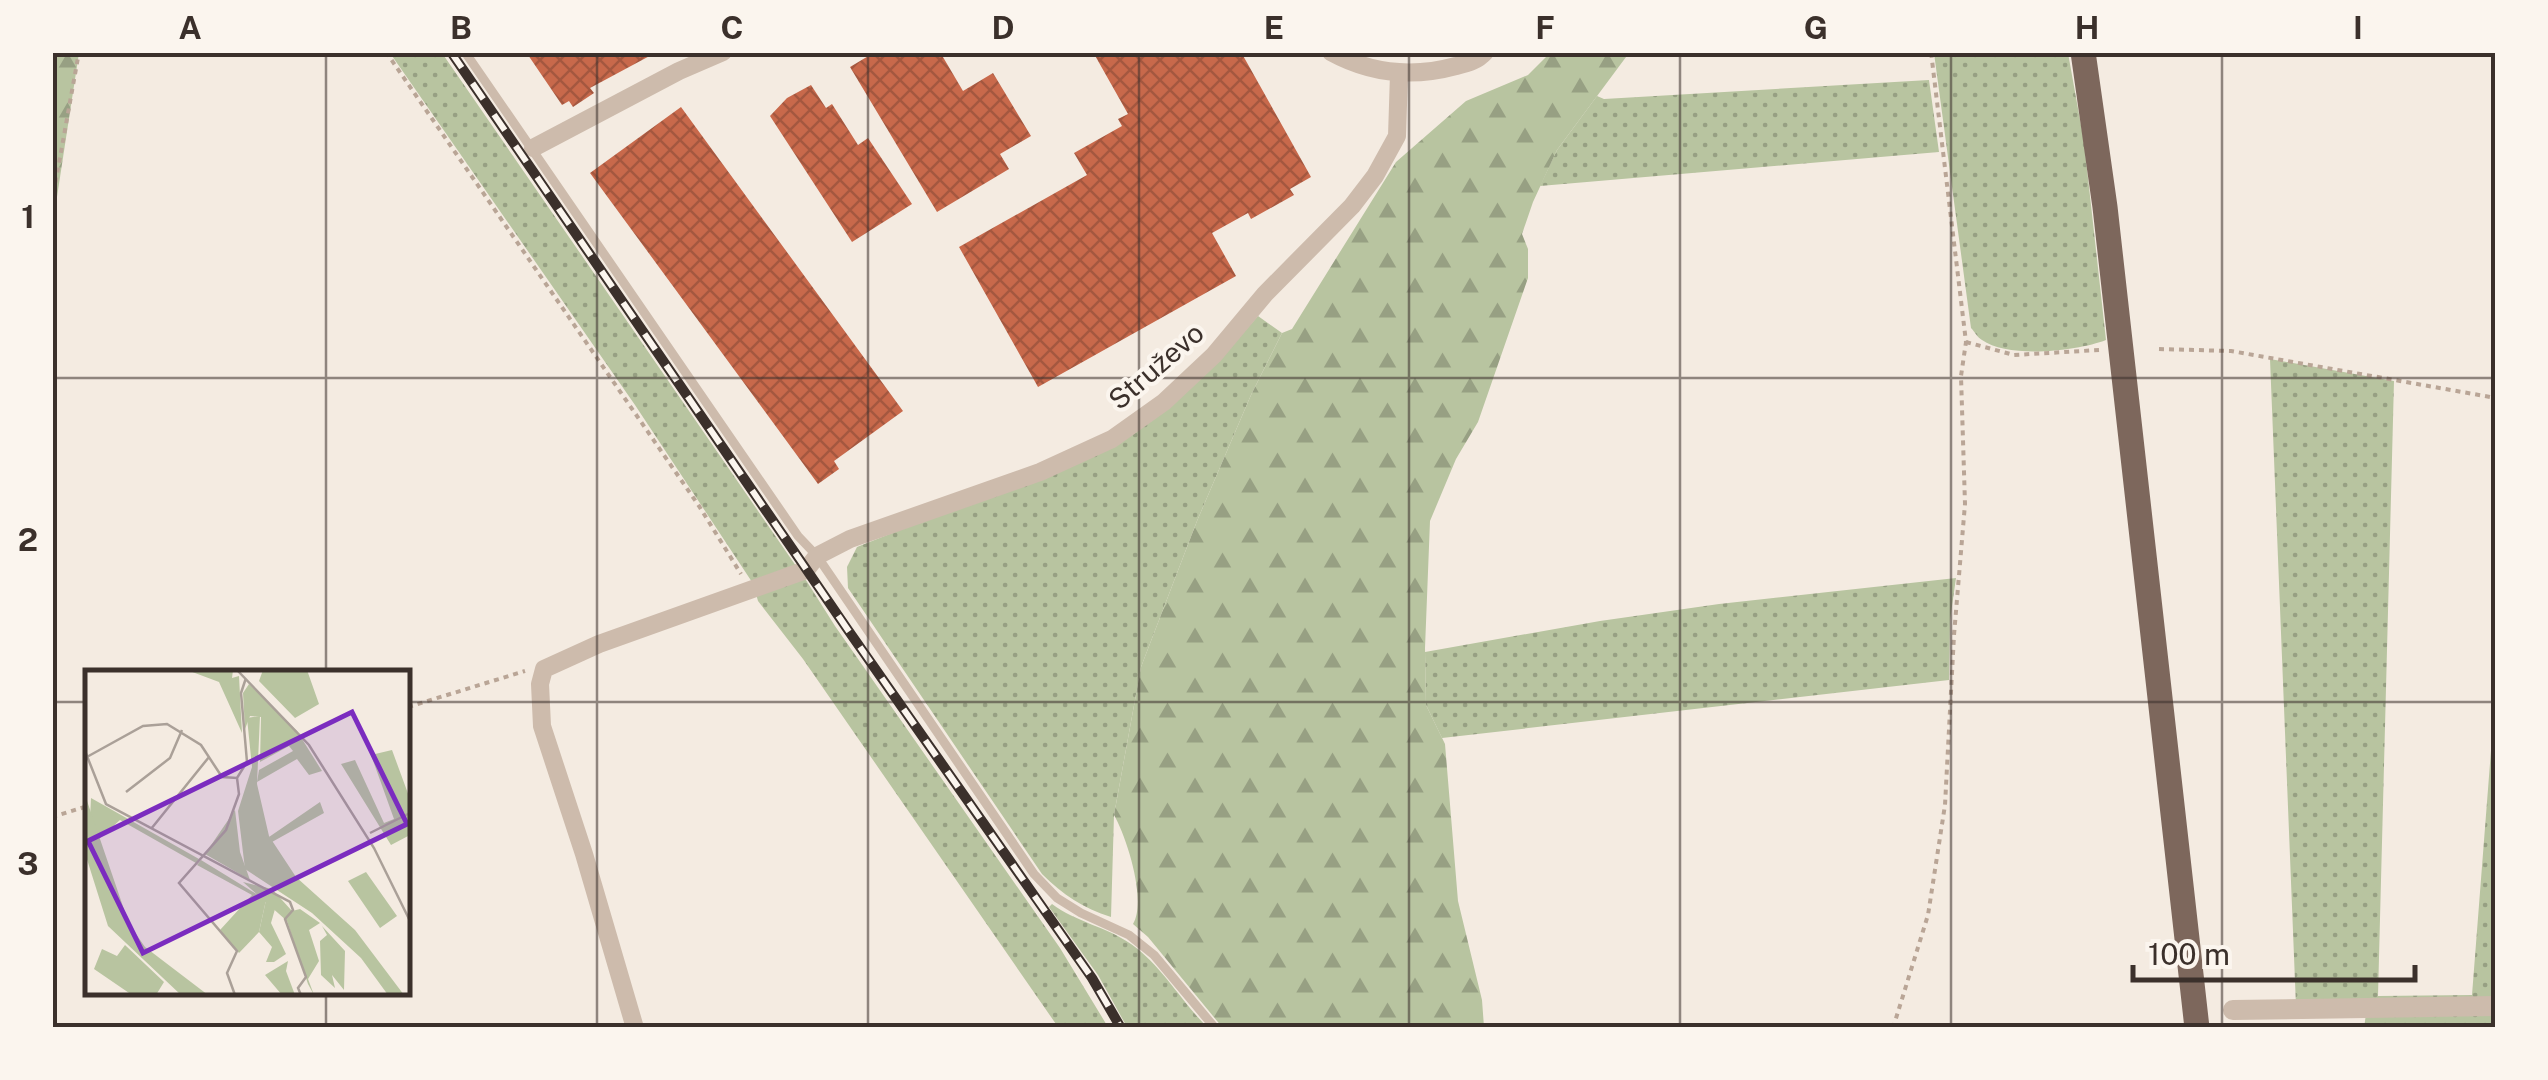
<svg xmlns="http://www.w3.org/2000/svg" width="2548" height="1080" font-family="'Public Sans',sans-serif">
  <defs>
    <pattern id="grass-dots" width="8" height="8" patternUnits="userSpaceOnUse" patternTransform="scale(2.5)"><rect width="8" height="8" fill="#b8c4a0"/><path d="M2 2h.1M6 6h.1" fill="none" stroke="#97a083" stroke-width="1.8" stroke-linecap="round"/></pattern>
    <pattern id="forest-firs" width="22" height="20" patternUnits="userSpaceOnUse" patternTransform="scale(2.5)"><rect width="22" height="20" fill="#b8c4a0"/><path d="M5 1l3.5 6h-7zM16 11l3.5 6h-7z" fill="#97a083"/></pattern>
    <pattern id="building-cross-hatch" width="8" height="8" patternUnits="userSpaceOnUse" patternTransform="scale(2.5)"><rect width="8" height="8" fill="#c8694b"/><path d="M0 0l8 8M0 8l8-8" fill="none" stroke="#a4573f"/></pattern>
  </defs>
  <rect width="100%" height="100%" fill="#f4ebe1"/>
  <g fill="url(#grass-dots)">
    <path d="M390 53H442L796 566 752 582 635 405Z"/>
    <path d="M1934 53H2068L2084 142 2106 340C2078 351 2008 359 1982 340 1977 337 1975 332 1971 328Z"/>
    <path d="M1929 80 1939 152 1540 186 1557 150 1597 96 1604 99Z"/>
    <path d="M1258 316 1282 333 1251 395 1197 521 1141 667 1114 815 1111 917C1083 908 1063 895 1042 874L848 588 847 567 857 547 1108 447C1171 413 1211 368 1258 316Z"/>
    <path d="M2270 359 2394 381 2378 996 2472 995 2495 699V1001L2296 1006Z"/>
    <path d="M804 577 835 626 1060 948 1108 1027H1058L803 659 758 601 756 594Z"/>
    <path d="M1956 578 1950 620 1949 680 1442 738 1426 705 1425 652 1600 621 1719 604Z"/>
    <path d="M1052 904C1076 922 1107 927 1131 944 1162 966 1181 1001 1207 1027H1127L1098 975 1049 907Z"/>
    <path d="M2495 1012V1027L2364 1028 2366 1014Z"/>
  </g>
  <g fill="url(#forest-firs)">
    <path d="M53 52 79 53 53 223 52 53Z"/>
    <path d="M1551 52 1629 53 1557 150 1533 202 1522 234 1528 249V278L1478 422 1456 459 1430 521 1425 648 1426 705 1445 744 1458 901 1482 1000 1484 1027H1222L1148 937 1133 924C1147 901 1127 838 1114 815L1141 667 1197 521 1251 395 1282 333 1292 329 1396 162 1466 101 1528 75Z"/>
  </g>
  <g fill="url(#building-cross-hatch)">
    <path d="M526 52H657L590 88 594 93 573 107 569 101 562 105Z"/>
    <path d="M875 52H908L910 57 917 52H940L963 91 993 73 1031 136 1000 154 1009 169 937 212 850 67Z"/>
    <path d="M1093 52H1241L1311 177 1290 189 1294 195 1251 219 1248 213 1212 233 1236 276 1038 387 959 247 1087 175 1074 153 1122 126 1118 119 1128 114Z"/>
    <path d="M811 85 826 108 832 104 858 145 868 138 912 204 852 242 770 116 787 98Z"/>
    <path d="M681 107 903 411 834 461 839 469 818 484 590 173Z"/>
  </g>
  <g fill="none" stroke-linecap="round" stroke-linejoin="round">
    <g stroke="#b9a596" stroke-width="4" stroke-dasharray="5 5" stroke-linecap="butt">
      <path d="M386 52 699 506 741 574"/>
      <path d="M52 202 79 52"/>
      <path d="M1966 342 2014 355 2099 350"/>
      <path d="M2159 349 2231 351 2496 398"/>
      <path d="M408 707 525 671"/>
      <path d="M52 817 88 806"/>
      <path d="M1893 1028 1928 915 1945 805 1954 635 1965 504 1961 376 1966 342 1931 52"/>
    </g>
    <path stroke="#cdbbac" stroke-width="9" d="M465 52 798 536 817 556 1034 874 1057 898 1081 913 1129 935 1154 955 1215 1028"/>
    <g stroke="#cdbbac" stroke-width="18">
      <path d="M1331 52C1371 74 1412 78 1456 66 1468 63 1477 61 1485 52"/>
      <path d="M533 148 679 71 723 52"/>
      <path d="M635 1028 584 854 542 726 540 684 544 669 599 644 806 570 817 556 850 539 1040 472 1112 439 1164 402 1214 355 1265 294 1352 206 1375 176 1397 136 1399 74"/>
    </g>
    <path stroke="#cdbbac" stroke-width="20" d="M2233 1010 2496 1006"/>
    <path stroke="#7d675c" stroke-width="25" d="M2083 52 2105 207 2197 1028"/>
    <g stroke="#3b302b" stroke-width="10">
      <path id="rail" d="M451 52 848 630 1092 978 1121 1028"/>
    </g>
    <use href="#rail" stroke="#fbf5ee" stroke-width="6" stroke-dasharray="19" stroke-linecap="butt"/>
  </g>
  <path fill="none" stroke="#3b302b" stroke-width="2.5" stroke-opacity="0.55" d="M326 52V672M597 52V1028M868 52V1028M1139 52V1028M1409 52V1028M1680 52V1028M1951 52V1028M2222 52V1028M52 378H2496M52 702H88M408 702H2496M326 992V1028"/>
  <g text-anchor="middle" stroke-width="8" stroke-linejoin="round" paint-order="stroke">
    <g font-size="28" fill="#3b302b" stroke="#fbf5ee">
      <text transform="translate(1156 366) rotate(-41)" y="10">Struževo</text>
    </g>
  </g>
  <g transform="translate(85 670)">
    <rect width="325" height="325" fill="#f4ebe1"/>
    <path d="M102 0H148L147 8 154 6 157 63 134 12ZM178 0H222L234 34 210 48 174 11ZM164 14 212 61 237 101 224 105 212 89 172 112 174 100 208 81 204 76 175 92 176 47 165 46 160 59 158 23ZM307 80 325 129V165L306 175 256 94 270 90 299 153 309 149 286 85ZM6 128 114 189 111 193 35 150 14 169 5 149ZM235 132 239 143 187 172 184 167ZM150 140 155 182 165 210 120 184ZM116 190 181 230 174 262 154 283 135 260 167 225 112 195ZM281 202 312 246 295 258 263 211ZM158 212 187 219 207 241 215 239 235 253 224 260 234 291 223 309 229 325 223 314 202 251ZM237 256 260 281 259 320 247 305 250 318 236 305 235 271 242 265ZM40 275 79 312 71 325H47L9 299 17 279 32 286Z" fill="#b8c4a0"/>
    <path d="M175 46 172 114 184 166 211 207 270 260 319 325H303L276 288 227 243 160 199 153 141 167 97 162 48ZM0 125 44 254 60 277 123 325H96L23 256 0 183ZM181 230 190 239 186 253 201 284 189 292H181L187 277 174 262ZM203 291 201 301 210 325H197L180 305Z" fill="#b8c4a0"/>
    <path fill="none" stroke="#aaa098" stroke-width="2.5" d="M152 0 224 75 289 178 325 251M0 81 21 134 205 232 208 240 200 249 221 307 213 318 216 325M0 88 58 56 82 54 116 75 137 107 152 108 162 92 156 23 161 8M41 122 85 88 97 60M66 159 124 87M285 163 325 143M150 325 142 303 152 281 94 213 141 160 154 124 152 108"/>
    <path fill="#7b2cbf" fill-opacity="0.15" stroke="#7b2cbf" stroke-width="5" d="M267 42 322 154 58 283 3 171Z"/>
    <rect width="325" height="325" fill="none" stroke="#3b302b" stroke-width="5"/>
  </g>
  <rect width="2548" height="1080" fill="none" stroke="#fbf5ee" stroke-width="110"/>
  <path d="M2133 965v15h282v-15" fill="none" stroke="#3b302b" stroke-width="5"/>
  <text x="2148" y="965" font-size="30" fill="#3b302b" stroke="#fbf5ee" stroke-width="8" paint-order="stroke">100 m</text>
  <rect x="55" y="55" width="2438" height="970" fill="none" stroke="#3b302b" stroke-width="4"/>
  <g font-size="32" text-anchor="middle" font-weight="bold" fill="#3b302b">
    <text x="190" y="39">A</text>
    <text x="461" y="39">B</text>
    <text x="732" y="39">C</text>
    <text x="1003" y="39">D</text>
    <text x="1274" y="39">E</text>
    <text x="1545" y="39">F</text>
    <text x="1816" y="39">G</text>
    <text x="2087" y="39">H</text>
    <text x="2358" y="39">I</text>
    <text x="28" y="228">1</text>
    <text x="28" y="551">2</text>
    <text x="28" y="875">3</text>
  </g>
</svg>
